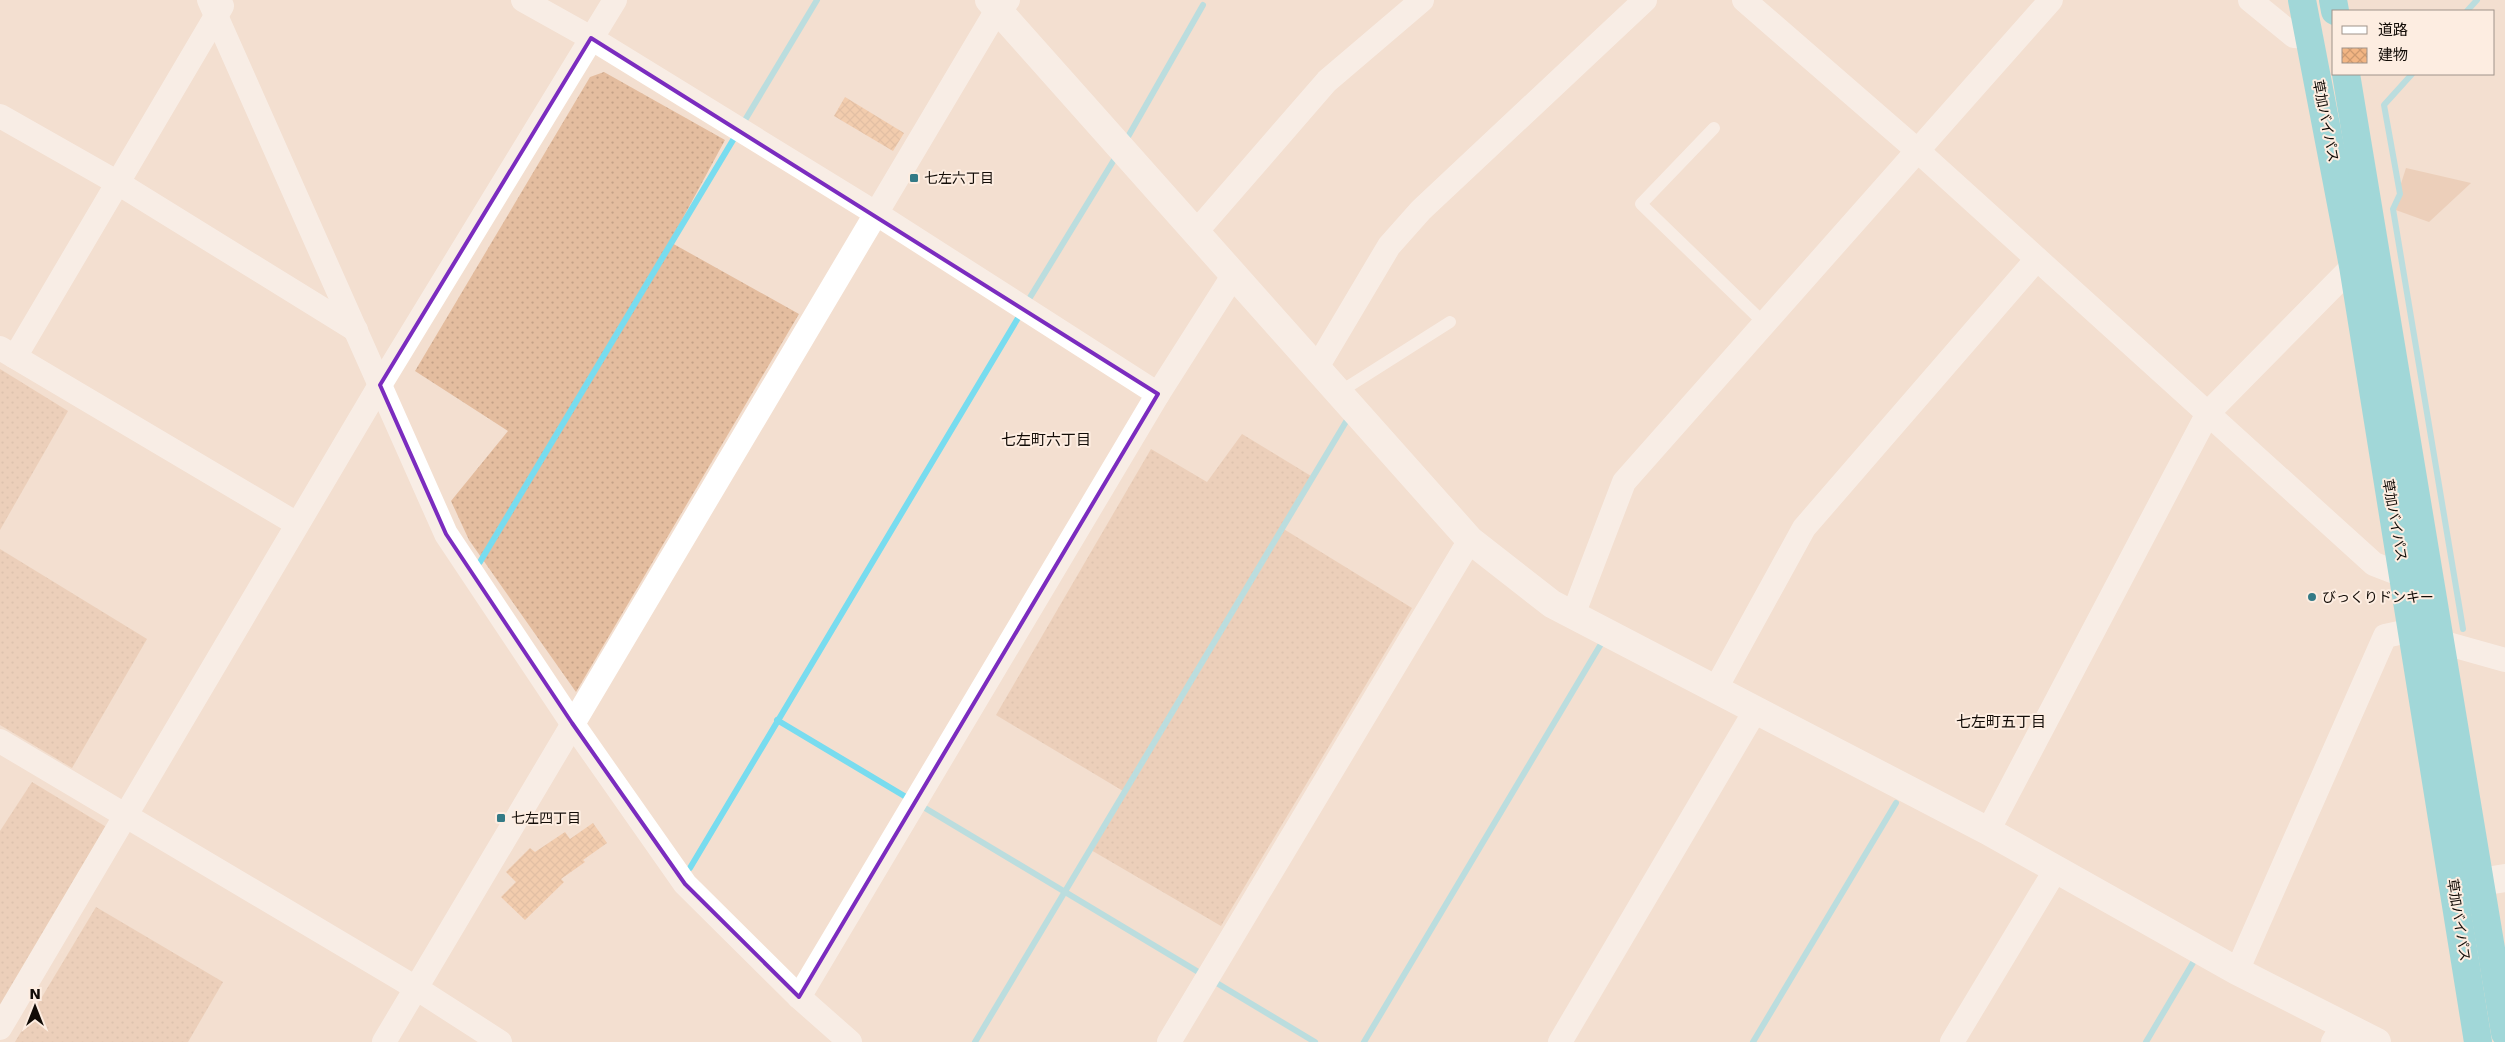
<svg xmlns="http://www.w3.org/2000/svg" width="2505" height="1042" font-family="'DejaVu Sans','Noto Sans JP',sans-serif">
  <defs>
    <pattern id="grass-dots" width="8" height="8" patternUnits="userSpaceOnUse" patternTransform="scale(1.25)"><rect width="8" height="8" fill="#e4bd9f"/><path d="M2 2h.1M6 6h.1" fill="none" stroke="#c3a187" stroke-width="1.8" stroke-linecap="round"/></pattern>
    <pattern id="building-cross-hatch" width="8" height="8" patternUnits="userSpaceOnUse" patternTransform="scale(1.25)"><rect width="8" height="8" fill="#f2b583"/><path d="M0 0l8 8M0 8l8-8" fill="none" stroke="#ce9a70"/></pattern>
  </defs>
  <rect width="100%" height="100%" fill="#f3dfd0"/>
  <g fill="url(#grass-dots)">
    <path d="M604 72 725 140 670 242 799 314 576 692 469 540 451 501 508 431 415 371 590 77Z"/>
    <path d="M0 369 68 411 0 530Z"/>
    <path d="M1242 434 1311 476 1282 528 1412 608 1221 926 1091 850 1123 791 996 715 1151 449 1207 482Z"/>
    <path d="M0 549 147 639 72 768 0 725Z"/>
    <path d="M32 782 108 828 0 1011V831Z"/>
    <path d="M96 907 223 982 188 1042H15Z"/>
  </g>
  <path fill="#e4bd9f" d="M2406 168 2471 183 2429 222 2393 209Z"/>
  <g fill="none" stroke-linecap="round" stroke-linejoin="round">
    <g stroke="#78dcef" stroke-width="6">
      <path d="M2467 11 2477 0"/>
      <path d="M2412 74 2384 105 2400 194 2393 209 2463 629"/>
      <path d="M1125 142 1203 5"/>
      <path d="M1026 304 1117 155"/>
      <path d="M480 562 817 0"/>
      <path d="M777 720 911 800"/>
      <path d="M920 805 1315 1042"/>
      <path d="M690 868 1021 313"/>
      <path d="M975 1042 1347 420"/>
      <path d="M1364 1042 1601 644"/>
      <path d="M1753 1042 1896 803"/>
      <path d="M2146 1042 2194 961"/>
    </g>
  </g>
  <g fill="url(#building-cross-hatch)">
    <path d="M845 97 904 133 893 151 834 116Z"/>
    <path d="M593 823 607 843 583 860 585 862 561 879 564 882 525 920 501 897 516 882 506 872 530 848 535 852 565 832 570 839Z"/>
  </g>
  <g fill="none" stroke-linecap="round" stroke-linejoin="round">
    <g stroke="#fff" stroke-width="12">
      <path d="M1714 128 1641 204 1764 323"/>
      <path d="M1338 393 1450 322"/>
    </g>
    <g stroke="#fff" stroke-width="24">
      <path d="M209 0 446 534 572 723 685 884 799 997 850 1042"/>
      <path d="M523 0 591 38 877 214 1158 394"/>
      <path d="M1744 0 1918 151 2374 564 2405 576"/>
      <path d="M2250 0 2294 36 2311 37"/>
      <path d="M0 116 118 183 356 330"/>
      <path d="M1195 233 1327 81 1422 0"/>
      <path d="M0 348 297 524"/>
      <path d="M15 357 222 6"/>
      <path d="M1316 369 1389 246 1421 210 1645 0"/>
      <path d="M1573 615 1624 482 2051 0"/>
      <path d="M2441 642 2505 660"/>
      <path d="M1715 690 1804 528 2037 259"/>
      <path d="M0 741 416 988 500 1042"/>
      <path d="M1988 831 2208 413 2353 266"/>
      <path d="M2237 971 2385 636 2413 630"/>
      <path d="M799 997 1158 394 1233 276"/>
      <path d="M0 1028 380 385 615 0"/>
      <path d="M384 1042 997 10 1008 0"/>
      <path d="M1169 1042 1470 540"/>
      <path d="M1560 1042 1755 711"/>
      <path d="M1952 1042 2056 869"/>
      <path d="M2333 1042 2343 1025"/>
    </g>
    <g stroke="#fff" stroke-width="28">
      <path d="M989 0 1470 540 1552 604 1988 831 2237 971 2377 1042"/>
      <path d="M2480 882 2505 878"/>
    </g>
    <g stroke="#3fcfe2" stroke-width="28">
      <path d="M2302 0 2353 266 2478 1042"/>
      <path d="M2333 0 2335 11"/>
      <path d="M2346 74 2505 1033"/>
    </g>
  </g>
  <path d="M0 0H2505V1042H0ZM591 38 1158 394 799 997 685 884 572 723 446 534 380 385Z" fill="#f3dfd0" fill-opacity=".55" fill-rule="evenodd"/>
  <path fill="none" stroke="#7b2cbf" stroke-width="4" stroke-linejoin="round" d="M591 38 1158 394 799 997 685 884 572 723 446 534 380 385Z"/>
  <g fill="#337a86" stroke="#fdede1" stroke-width="2">
    <rect x="909" y="173" width="10" height="10" rx="2.5"/>
    <circle cx="2312" cy="597" r="5"/>
    <rect x="496" y="813" width="10" height="10" rx="2.5"/>
  </g>
  <g text-anchor="middle" stroke-width="4" stroke-linejoin="round" paint-order="stroke">
    <g font-size="14" fill="#120c07" stroke="#fdede1">
      <text transform="translate(2326 121) rotate(79)" y="5">草加バイパス</text>
      <text transform="translate(2395 520) rotate(80)" y="5">草加バイパス</text>
      <text transform="translate(2459 920) rotate(81)" y="5">草加バイパス</text>
    </g>
    <g font-size="14" fill="#120c07" stroke="#fdede1" text-anchor="start">
      <text x="924" y="183">七左六丁目</text>
      <text x="2322" y="602">びっくりドンキー</text>
      <text x="511" y="823">七左四丁目</text>
    </g>
    <g font-size="15" fill="#120c07" stroke="#fdede1">
      <text x="1046" y="445">七左町六丁目</text>
      <text x="2001" y="727">七左町五丁目</text>
    </g>
  </g>
  <rect x="2332" y="10" width="162" height="65" fill="#fdede1" stroke="#9f938a"/>
  <rect x="2342" y="26" width="25" height="8" fill="#ffffff" stroke="#9f938a"/>
  <text x="2378" y="35" font-size="15" fill="#120c07">道路</text>
  <rect x="2342" y="48" width="25" height="15" fill="url(#building-cross-hatch)" stroke="#9f938a"/>
  <text x="2378" y="60" font-size="15" fill="#120c07">建物</text>
  <g transform="translate(35 1007)" stroke="#fdede1" stroke-width="4" paint-order="stroke">
  <path d="M0-4L9 19L0 12L-9 19Z" fill="#120c07"/>
  <text y="-8" font-size="14" font-weight="bold" text-anchor="middle" fill="#120c07">N</text>
  </g>
</svg>
